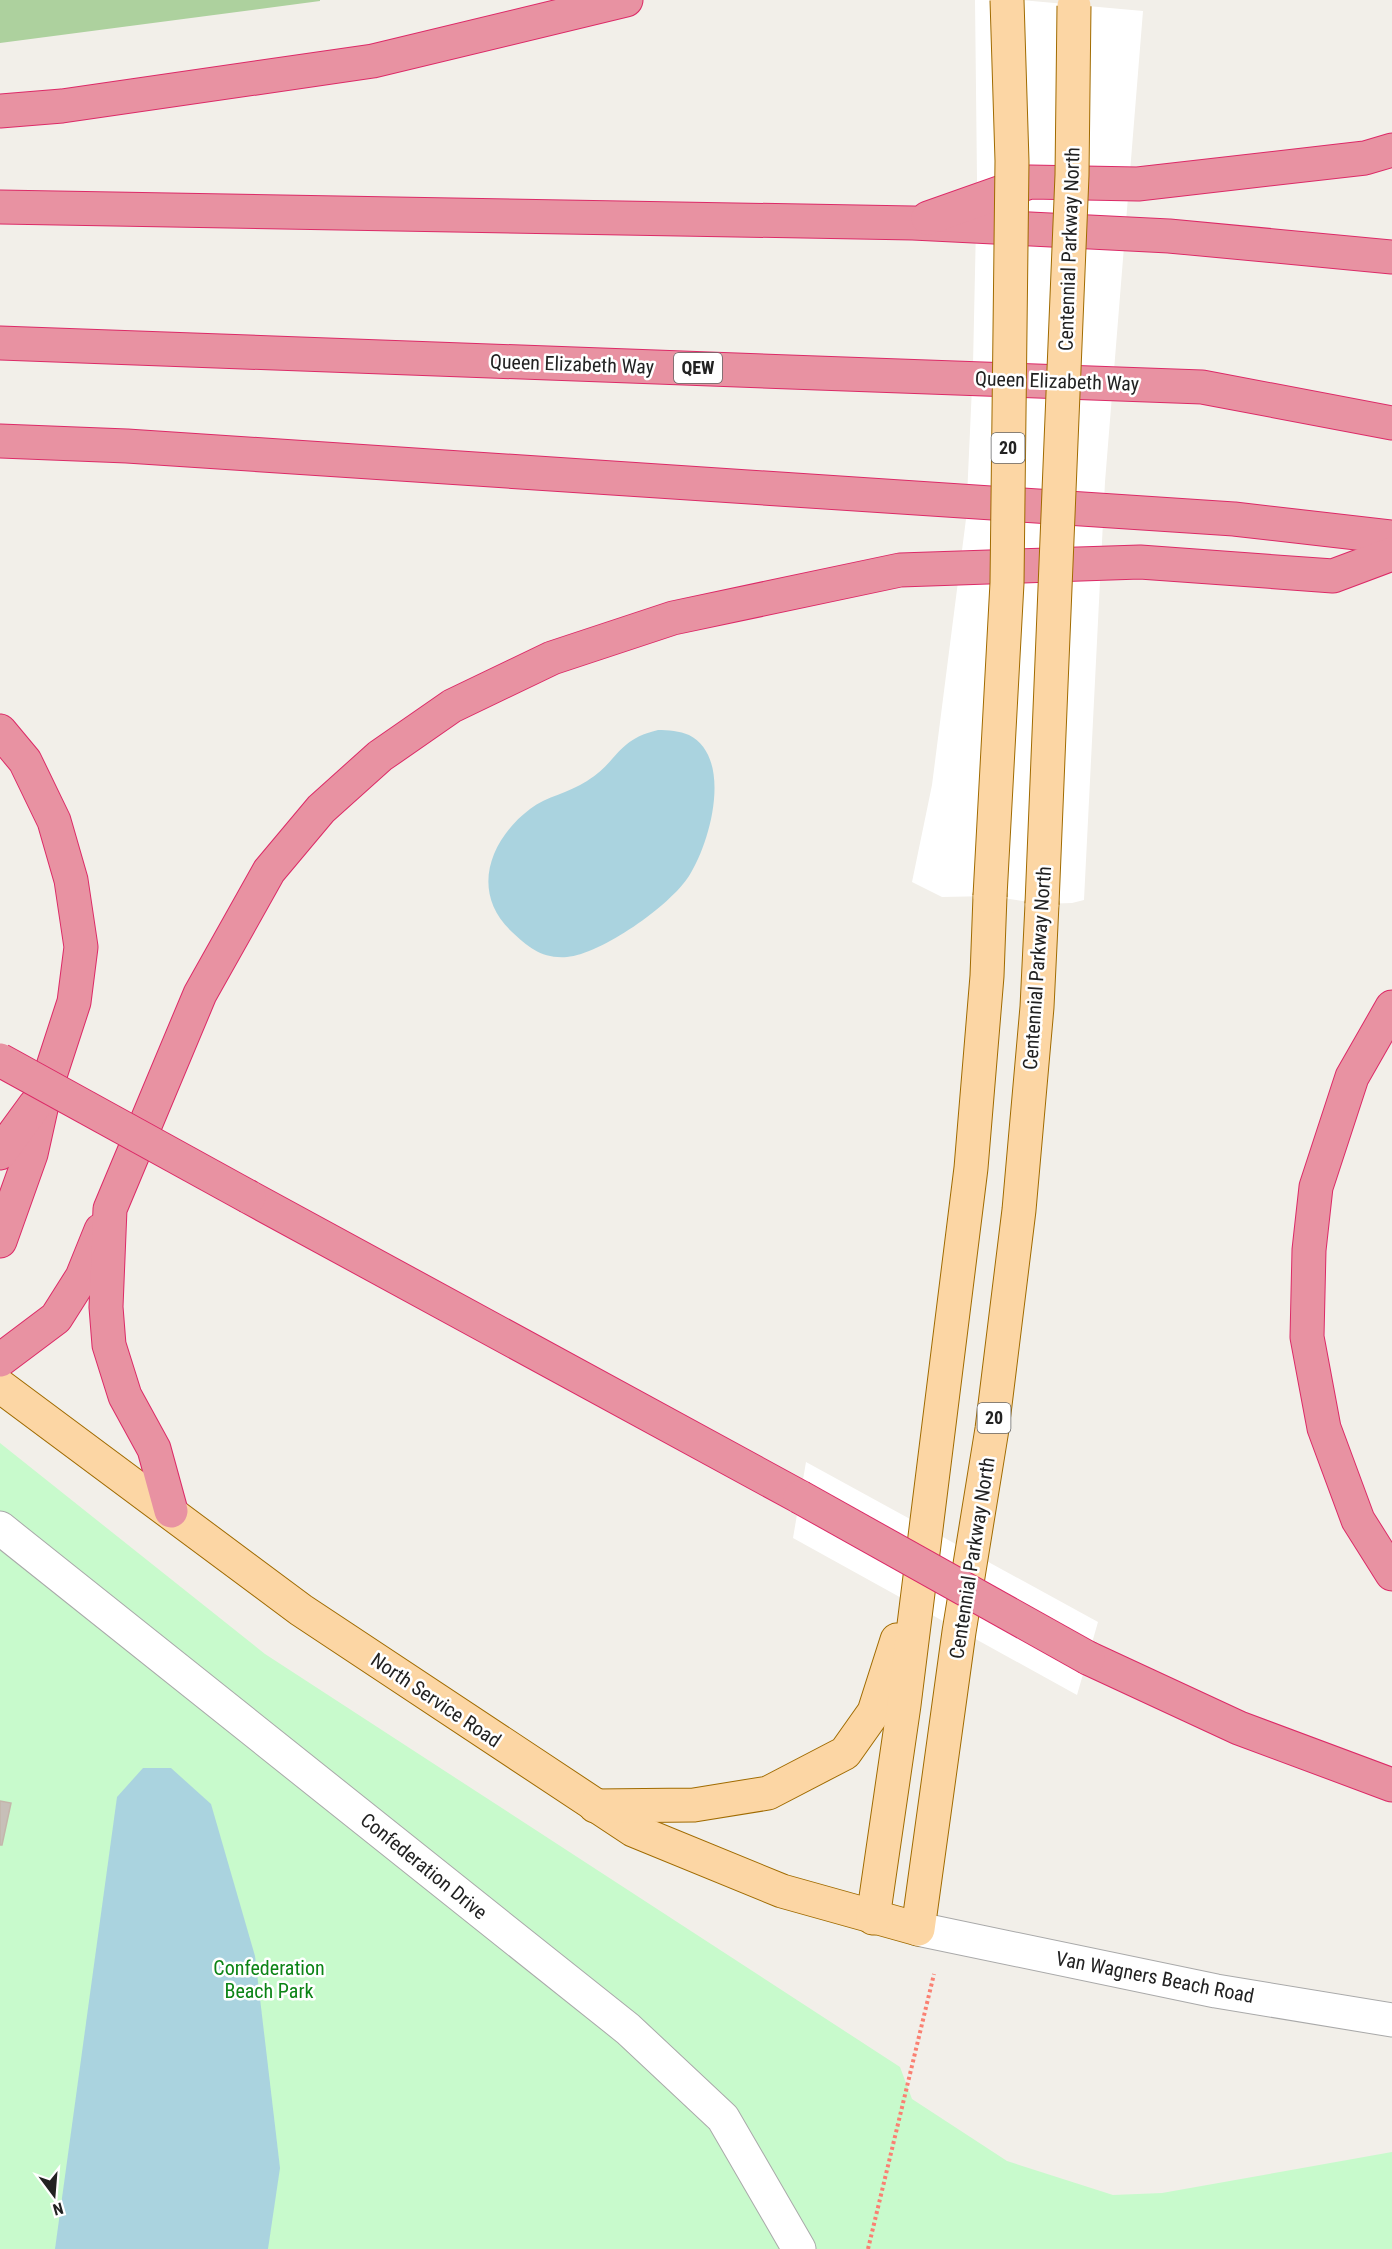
<svg xmlns="http://www.w3.org/2000/svg" width="1392" height="2249" font-family="'Roboto Condensed',sans-serif">
  <rect width="100%" height="100%" fill="#f2efe9"/>
  <path fill="#add19e" d="M0 0H320V1L0 43Z"/>
  <path fill="#c8facc" d="M0 1443 265 1654 900 2067 912 2099 1007 2161 1113 2195 1162 2193 1392 2152V2249H0Z"/>
  <g fill="#aad3df">
    <path d="M658 730C668 730 680 731 689 735 734 758 710 844 689 876 670 906 601 954 567 957 542 959 528 947 512 932 470 893 489 840 530 809 547 796 569 793 587 781 619 761 616 740 658 730Z"/>
    <path d="M143 1768H171L211 1804 255 1956 280 2168 268 2249H55L117 1797Z"/>
  </g>
  <g fill="#fff">
    <path d="M975 0H1021L1143 11 1105 482 1084 900 1072 903 1042 904 990 896 942 897 912 882 932 785 966 519 973 365 977 180Z"/>
    <path d="M806 1462 1098 1622 1077 1695 793 1538Z"/>
  </g>
  <path fill="#c7bfb8" stroke="#c4b6ab" stroke-width="1.5" d="M0 1801 11 1803 2 1845H0Z"/>
  <g fill="none" stroke-linecap="round" stroke-linejoin="round">
    <g stroke="#a9a9a9" stroke-width="35">
      <g id="minor">
        <path d="M0 1528 628 2029 723 2118 799 2249"/>
        <path d="M918 1929 1216 1991 1392 2020"/>
      </g>
    </g>
    <g stroke="#a06b00" stroke-width="35">
      <g id="major">
        <path d="M0 1386 301 1610 633 1830 782 1891 918 1929 959 1632 992 1429 1019 1210 1037 1007 1042 904"/>
        <path d="M595 1806 694 1805 768 1793 845 1753 874 1712 897 1640"/>
        <path d="M873 1918 904 1705 971 1168 987 976 990 896"/>
      </g>
    </g>
    <g stroke="#dc2a67" stroke-width="35">
      <g id="highway">
        <path d="M0 111 62 106 373 61 626 0"/>
        <path d="M0 207 913 223 1169 236 1392 257"/>
        <path d="M928 218 1030 182 1138 184 1365 158 1392 150"/>
        <path d="M0 343 1202 387 1392 423"/>
        <path d="M0 441 127 446 1234 519 1392 537"/>
        <path d="M0 731 25 761 54 821 71 880 81 947 74 1002 45 1091 31 1154 0 1241"/>
        <path d="M1392 1007 1352 1077 1316 1187 1309 1250 1307 1337 1324 1428 1358 1520 1392 1574"/>
        <path d="M0 1153 35 1105"/>
        <path d="M249 1197 800 1497"/>
        <path d="M0 1360 56 1318 82 1277 101 1230"/>
        <path d="M171 1511 154 1449 125 1396 109 1345 106 1307 110 1209 200 994 269 871 321 809 380 756 452 706 552 658 673 618 900 570 1140 562 1333 576 1392 554"/>
        <path d="M1088 1658 1239 1728 1392 1785"/>
      </g>
    </g>
    <path stroke="#fa8072" stroke-width="4" stroke-dasharray="3 3" stroke-linecap="butt" d="M868 2249 934 1974"/>
    <use href="#minor" stroke="#fff" stroke-width="33"/>
    <use href="#major" stroke="#fcd6a4" stroke-width="33"/>
    <use href="#highway" stroke="#e892a2" stroke-width="33"/>
    <g stroke="#a06b00" stroke-width="35" stroke-linecap="butt">
      <g id="major-bridge">
        <path d="M990 896 1007 583 1012 161 1007 0"/>
        <path d="M1042 904 1072 175 1074 6"/>
      </g>
    </g>
    <g stroke="#dc2a67" stroke-width="35" stroke-linecap="butt">
      <g id="highway-bridge">
        <path d="M0 1060 249 1197"/>
        <path d="M800 1497 1088 1658"/>
      </g>
    </g>
    <use href="#major-bridge" stroke="#fcd6a4" stroke-width="33"/>
    <use href="#highway-bridge" stroke="#e892a2" stroke-width="33"/>
  </g>
  <g text-anchor="middle" stroke-width="5" stroke-linejoin="round" paint-order="stroke">
    <g fill="#fff" stroke="#646464" stroke-width="1.5">
      <rect x="674" y="353" width="48" height="30" rx="4.5"/>
      <rect x="991.5" y="433" width="33" height="30" rx="4.5"/>
      <rect x="977.5" y="1403" width="33" height="30" rx="4.5"/>
    </g>
    <g font-size="18" font-weight="bold" fill="#222">
      <text x="698" y="374">QEW</text>
      <text x="1008" y="454">20</text>
      <text x="994" y="1424">20</text>
    </g>
    <g font-size="20" fill="#222" stroke="#fff">
      <text transform="translate(1069 249) rotate(-88)" y="7">Centennial Parkway North</text>
      <text transform="translate(572 364) rotate(2)" y="7">Queen Elizabeth Way</text>
      <text transform="translate(1057 381) rotate(2)" y="7">Queen Elizabeth Way</text>
      <text transform="translate(1037 968) rotate(-86)" y="7">Centennial Parkway North</text>
      <text transform="translate(972 1558) rotate(-81)" y="7">Centennial Parkway North</text>
      <text transform="translate(436 1700) rotate(34)" y="7">North Service Road</text>
      <text transform="translate(424 1866) rotate(39)" y="7">Confederation Drive</text>
      <text transform="translate(1155 1977) rotate(11)" y="7">Van Wagners Beach Road</text>
    </g>
    <g font-size="20" fill="#0c8416" stroke="#fff">
      <text x="269" y="1975">Confederation<tspan x="269" dy="23">Beach Park</tspan></text>
    </g>
  </g>
  <g transform="translate(54 2195) rotate(164)" stroke="#ffffff" stroke-width="4.5" paint-order="stroke">
  <path d="M0-4.5L10 22L0 15L-10 22Z" fill="#222222"/>
  <text y="-9" font-size="16" font-weight="bold" text-anchor="middle" fill="#222222">N</text>
  </g>
</svg>
